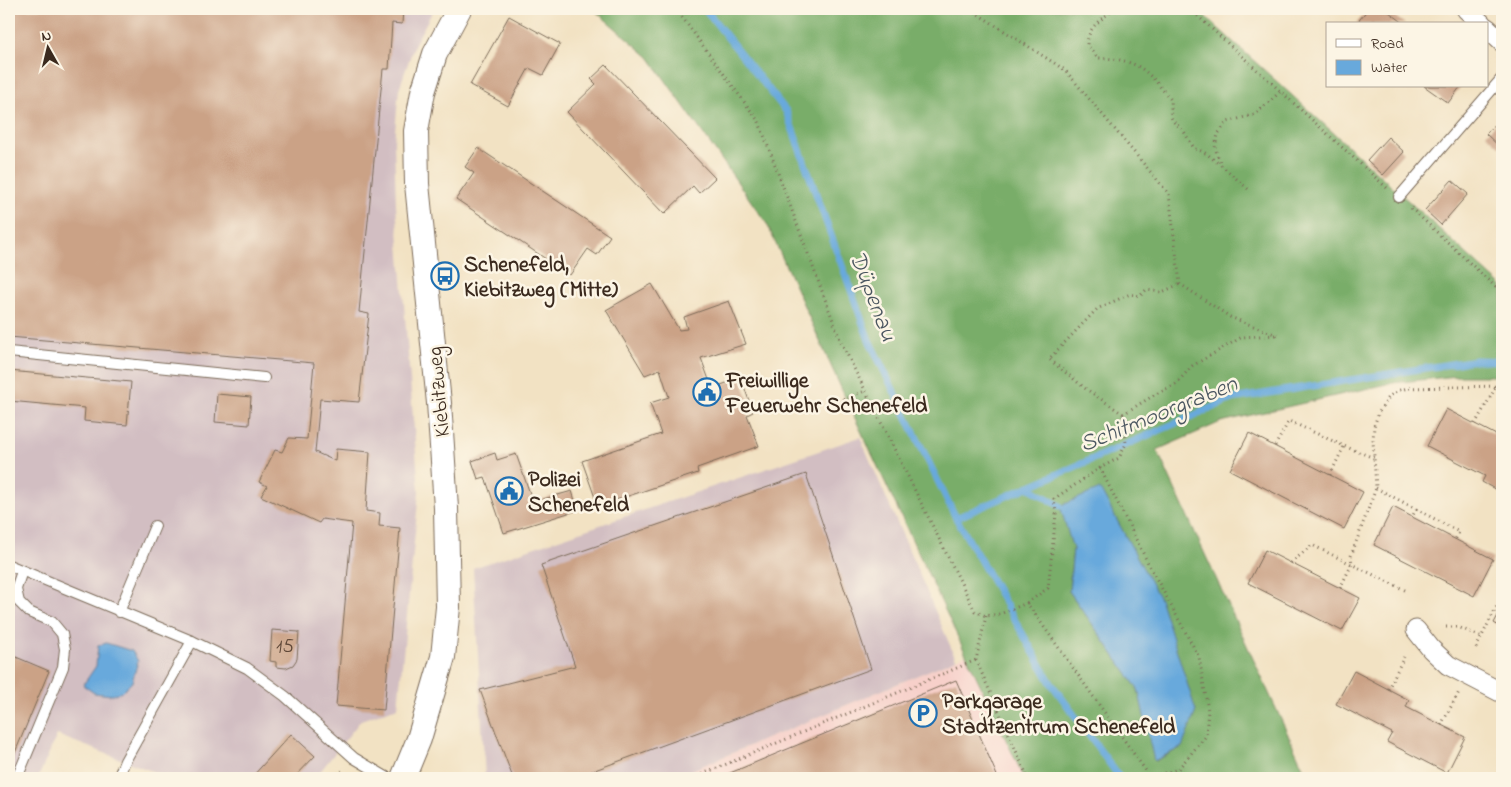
<svg xmlns="http://www.w3.org/2000/svg" width="1511" height="787" font-family="'Indie Flower',sans-serif">
  <rect width="100%" height="100%" fill="#fcf5e5"/>
  <filter id="ink" filterUnits="userSpaceOnUse"><feTurbulence type="fractalNoise" baseFrequency=".02" numOctaves="2"/><feDisplacementMap in="SourceGraphic" scale="10" xChannelSelector="R" yChannelSelector="G"/><feConvolveMatrix kernelMatrix="1 2 1 2 8 2 1 2 1" color-interpolation-filters="sRGB"/></filter>
  <filter id="wash" filterUnits="userSpaceOnUse"><feTurbulence type="fractalNoise" baseFrequency=".0096" numOctaves="4" result="noise"/><feDisplacementMap in="SourceGraphic" scale="20" xChannelSelector="R" yChannelSelector="G"/><feGaussianBlur stdDeviation="1.12" result="paint"/><feColorMatrix in="noise" values="0 0 0 0 0 0 0 0 0 0 0 0 0 0 0 0 0 1.4 0 .05"/><feComposite in="paint" operator="in"/></filter>
  <g filter="url(#wash)">
    <rect width="100%" height="100%" fill="#f2e2c3"/>
    <path fill="#f7d0ca" d="M966 655 1024 778H673Z"/>
    <g fill="#d2bec2">
      <path d="M9 9H434L415 43 399 89 394 142 396 205 419 491 398 707 361 720 315 778H170L57 735 38 778H9Z"/>
      <path d="M860 437 956 659 673 778H485L473 568Z"/>
    </g>
    <path fill="#79ad69" stroke="#5a6c44" fill-rule="evenodd" d="M593 9H1197L1502 286V376H1457L1392 383 1221 422 1157 450 1308 778H1024L846 399 767 224 649 57ZM1073 549 1182 747 1155 761 1138 689 1069 591Z"/>
    <g fill="#68a9dc" stroke="#526a7d">
      <path d="M1100 489 1161 601 1196 711 1182 747 1154 761 1138 689 1069 591 1073 549 1060 506Z"/>
      <path d="M106 643 132 651 138 661 132 682 122 692 111 695 94 693 83 685 96 666 98 646Z"/>
    </g>
    <g fill="none" stroke-linecap="round" stroke-linejoin="round">
      <g stroke="#68a9dc" stroke-width="7">
        <path d="M705 9 786 111 869 340 956 518 1051 683 1120 778"/>
        <path d="M1028 487 1060 506"/>
        <path d="M956 518 1232 399 1476 360 1502 361"/>
      </g>
    </g>
    <g id="blocks">
      <g fill="#cba286">
        <path d="M9 9H403L402 24 392 23 389 69H383L359 312 369 314 359 402 320 399 315 452 335 461 336 449 370 452 366 511 380 513 379 526 400 528 384 710 336 706 352 523 322 519 319 523 261 496 267 486 259 482 275 450 282 452 289 438 307 439 314 363 9 337Z"/>
        <path d="M1368 9H1385L1405 24H1356Z"/>
        <path d="M509 16 560 44 543 75 529 68 508 106 470 85Z"/>
        <path d="M606 65 715 178 699 193 693 186 664 214 567 112 596 84 591 79Z"/>
        <path d="M1424 86H1461L1448 103Z"/>
        <path d="M1502 117V149L1486 134Z"/>
        <path d="M1388 137 1404 152 1383 175 1367 160Z"/>
        <path d="M478 148 610 236 597 255 588 249 570 275 456 199 474 173 465 167Z"/>
        <path d="M1452 180 1468 194 1441 225 1425 210Z"/>
        <path d="M652 284 679 330 687 329 684 317 729 301 746 344 701 358 712 388 741 378 753 412 747 415 759 446 697 468 698 473 598 506 582 461 661 434 650 403 669 397 660 369 645 375 606 310Z"/>
        <path d="M9 371 131 382 127 425 84 421 85 408 9 401Z"/>
        <path d="M217 394 251 397 249 425 215 422Z"/>
        <path d="M1446 409 1502 438V442L1500 447 1502 448V493L1482 482 1485 476 1427 446Z"/>
        <path d="M1249 433 1363 492 1344 529 1230 470Z"/>
        <path d="M495 453 497 460 516 454 533 502 572 491 578 510 504 533 485 477 478 479 472 461Z"/>
        <path d="M806 474 871 669 573 778H513L480 690 575 666 541 565Z"/>
        <path d="M1393 507 1493 559 1474 596 1374 545Z"/>
        <path d="M1265 550 1360 598 1342 631 1248 583Z"/>
        <path d="M1502 608V628L1494 623Z"/>
        <path d="M272 630 299 632 297 659 293 665 286 668 276 667V662L270 661Z"/>
        <path d="M9 654 49 671 9 767Z"/>
        <path d="M1354 671 1409 700 1406 707 1465 737 1447 773 1387 742 1392 733 1336 704Z"/>
        <path d="M956 680 998 778H718L795 746Z"/>
        <path d="M291 734 315 756 294 778H251Z"/>
      </g>
    </g>
  </g>
  <g filter="url(#ink)">
    <use href="#blocks" fill-opacity="0" stroke="#7b6a58" stroke-width="1"/>
    <g fill="none" stroke-linecap="round" stroke-linejoin="round">
      <g stroke="#7b6a58" stroke-width="12">
        <g id="service">
          <path d="M1399 197 1502 78"/>
          <path d="M9 352 264 378"/>
          <path d="M9 565 192 641 247 668 285 696 354 758 388 778"/>
          <path d="M119 612 155 526"/>
          <path d="M17 778 63 667 65 649 62 634 52 622 29 612 19 602 16 589 22 571"/>
          <path d="M118 778 125 761 192 641"/>
        </g>
      </g>
      <g stroke="#7b6a58" stroke-width="21">
        <g id="minor">
          <path d="M1466 9 1482 24"/>
          <path d="M1487 28 1502 42"/>
          <path d="M1416 630 1431 649 1448 665 1502 693"/>
        </g>
      </g>
      <g stroke="#7b6a58" stroke-width="26">
        <path id="tertiary" d="M403 778 419 739 443 657 448 607 446 508 442 446 439 403 417 184 416 131 423 92 435 54 459 9"/>
      </g>
      <g stroke="#7b6a58" stroke-width="3" stroke-dasharray="1 4" stroke-linecap="butt">
        <path d="M676 9 759 122 841 342 975 611 986 616 1000 614 1027 603 1151 778"/>
        <path d="M970 9 1065 70 1169 194 1180 284 1230 317 1277 335"/>
        <path d="M1114 9C1101 20 1088 26 1087 45L1098 58C1127 59 1140 63 1159 85 1162 90 1168 95 1171 100 1172 105 1170 111 1171 116 1173 124 1179 125 1183 130 1187 136 1190 143 1195 149 1208 152 1210 158 1221 165"/>
        <path d="M1190 9 1387 188"/>
        <path d="M1248 189 1221 165 1215 148 1218 134 1227 122 1256 114 1281 91"/>
        <path d="M1411 208 1502 293"/>
        <path d="M834 403 865 391"/>
        <path d="M1123 414 1086 389 1049 359 1097 309 1130 294 1140 296 1146 290 1162 292 1180 284"/>
        <path d="M1123 414 1156 394 1176 384 1192 366 1242 337 1276 335"/>
        <path d="M1475 424 1496 387"/>
        <path d="M1275 446 1289 421 1344 446 1374 458"/>
        <path d="M1100 468 1149 565 1199 657 1208 710 1206 736 1178 769 1150 777"/>
        <path d="M1330 475 1344 446"/>
        <path d="M1376 488 1416 509 1412 517"/>
        <path d="M1416 509 1459 532 1455 540"/>
        <path d="M1291 563 1312 545 1407 591"/>
        <path d="M1340 588 1352 564 1351 556 1376 488 1373 441 1374 426 1379 412 1389 397 1396 391 1408 388 1502 386"/>
        <path d="M1027 603 1048 588 1056 514 1054 499 1100 468 1119 458 1126 444 1123 414"/>
        <path d="M986 616 976 660 1028 778"/>
        <path d="M1446 627H1458L1482 637"/>
        <path d="M1476 648 1502 596"/>
        <path d="M1388 689 1404 657"/>
        <path d="M1441 725 1459 692"/>
        <path d="M328 778 342 771"/>
        <path d="M693 778 976 660"/>
      </g>
      <use href="#service" stroke="#fff" stroke-width="10"/>
      <use href="#minor" stroke="#fff" stroke-width="19"/>
      <use href="#tertiary" stroke="#fff" stroke-width="24"/>
    </g>
  </g>
  <defs>
    <g id="bus-ring" transform="scale(1.4375)"><circle r="9.5" fill="#fcf5e5" stroke="#1f6fb2" stroke-width="1.5"/><path d="M-5-6H5V4H4V6H2V4H-2V6H-4V4H-5ZM-3.5-4V0h7V-4ZM-3.5 1.2v1.5H-2V1.2ZM2 1.2v1.5H3.5V1.2Z" fill="#1f6fb2"/></g>
    <g id="civic-ring" transform="scale(1.4375)"><circle r="9.5" fill="#fcf5e5" stroke="#1f6fb2" stroke-width="1.5"/><path d="M-.6-6.5H3V-4.5H.6V-3L4-1V1h2V6H-6V1h2V-1L-.6-3ZM-1.2 2.5V6h2.4V2.5Z" fill="#1f6fb2"/></g>
    <g id="parking-ring" transform="scale(1.4375)"><circle r="9.5" fill="#fcf5e5" stroke="#1f6fb2" stroke-width="1.5"/><path d="M-3.5-5.5H1a3.5 3.5 0 0 1 0 7H-1V5.5H-3.5ZM-1-3.4V-.6H.8a1.4 1.4 0 0 0 0-2.8Z" fill="#1f6fb2"/></g>
  </defs>
  <g fill-rule="evenodd">
    <use href="#bus-ring" x="445" y="276"/>
    <use href="#civic-ring" x="707" y="392"/>
    <use href="#civic-ring" x="509" y="491"/>
    <use href="#parking-ring" x="923" y="713"/>
  </g>
  <g text-anchor="middle" stroke-width="5" stroke-linejoin="round" paint-order="stroke">
    <g font-size="20" fill="#5f4838">
      <text x="285" y="652">15</text>
    </g>
    <g font-size="22" font-weight="bold" fill="#3b2a1e" stroke="#fcf5e5" text-anchor="start">
      <text x="464" y="271">Schenefeld,<tspan x="464" dy="25">Kiebitzweg (Mitte)</tspan></text>
      <text x="726" y="387">Freiwillige<tspan x="726" dy="25">Feuerwehr Schenefeld</tspan></text>
      <text x="528" y="486">Polizei<tspan x="528" dy="25">Schenefeld</tspan></text>
      <text x="942" y="708">Parkgarage<tspan x="942" dy="25">Stadtzentrum Schenefeld</tspan></text>
    </g>
    <g font-size="22" fill="#3b2a1e" stroke="#fcf5e5">
      <text transform="translate(437 392) rotate(-95)" y="8">Kiebitzweg</text>
    </g>
    <g font-size="24" font-style="italic" fill="#4b5660" stroke="#fcf5e5">
      <text transform="translate(874 296) rotate(69)" y="8">Düpenau</text>
      <text transform="translate(1158 413) rotate(-22)" y="8">Schitmoorgraben</text>
    </g>
  </g>
  <rect width="1511" height="787" fill="none" stroke="#fcf5e5" stroke-width="30"/>
  <rect x="1326" y="22" width="162" height="65" fill="#fcf5e5" stroke="#afa495"/>
  <rect x="1336" y="39" width="25" height="8" fill="#ffffff" stroke="#afa495"/>
  <text x="1371" y="48" font-size="15" fill="#3b2a1e">Road</text>
  <rect x="1336" y="60" width="25" height="15" fill="#68a9dc" stroke="#afa495"/>
  <text x="1371" y="72" font-size="15" fill="#3b2a1e">Water</text>
  <g transform="translate(48 48) rotate(352)" stroke="#fcf5e5" stroke-width="4" paint-order="stroke">
  <path d="M0-4L9 19L0 12L-9 19Z" fill="#3b2a1e"/>
  <text y="-8" font-size="14" font-weight="bold" text-anchor="middle" fill="#3b2a1e">N</text>
  </g>
</svg>
